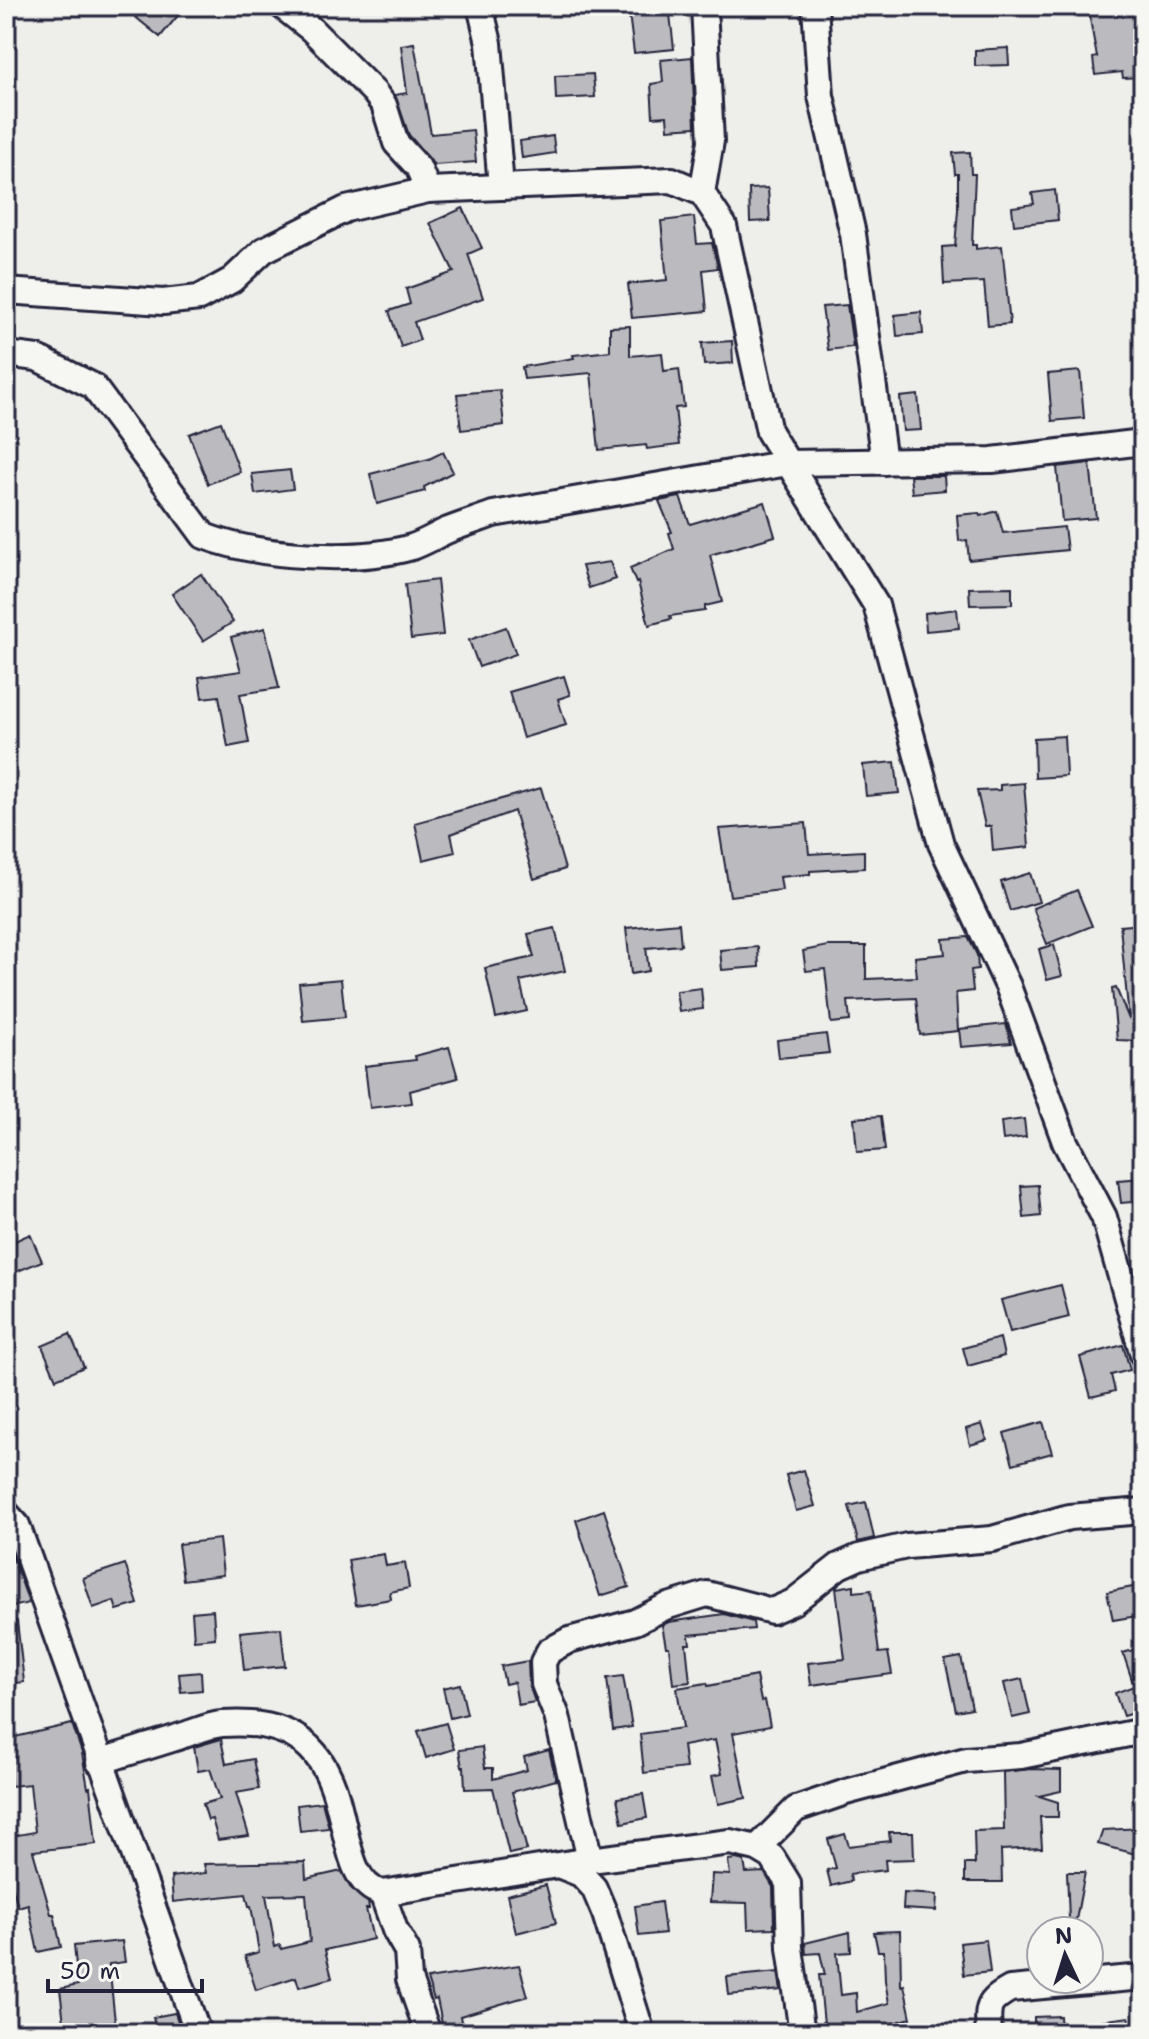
<svg xmlns="http://www.w3.org/2000/svg" width="1149" height="2039" font-family="'Shantell Sans',sans-serif">
  <rect width="100%" height="100%" fill="#eeeeeb"/>
  <filter id="ink" filterUnits="userSpaceOnUse"><feTurbulence type="fractalNoise" baseFrequency=".0125" numOctaves="2"/><feDisplacementMap in="SourceGraphic" scale="16" xChannelSelector="R" yChannelSelector="G"/><feConvolveMatrix kernelMatrix="1 2 1 2 8 2 1 2 1" color-interpolation-filters="sRGB"/></filter>
  <g filter="url(#ink)">
    <g fill="#bbbbbf" stroke="#22223b" stroke-width="2" fill-rule="evenodd">
      <path d="M122 6H186L160 37Z"/>
      <path d="M628 6H669L674 49 634 53Z"/>
      <path d="M1143 8 1142 77 1123 78 1122 72 1095 75 1093 58 1097 57 1089 14Z"/>
      <path d="M414 43 431 134 473 130 476 162 434 165 409 135 395 95 407 93 401 45Z"/>
      <path d="M1008 48 1009 65 975 66V50Z"/>
      <path d="M692 57 695 127 668 129 667 116 653 117 651 84 663 82 661 60Z"/>
      <path d="M593 74 595 97 556 99 555 76Z"/>
      <path d="M553 136 555 153 522 158 520 141Z"/>
      <path d="M970 152 971 174H975L972 245H976V249L1002 246 1010 324 988 326 984 282 944 284 942 247 955 246 958 210V174H955L953 153Z"/>
      <path d="M768 188 770 221 750 222 749 189Z"/>
      <path d="M1055 190 1058 220 1014 225 1012 207 1034 204 1032 193Z"/>
      <path d="M463 208 482 248 468 254 483 298 414 322 420 340 401 347 389 311 410 304 406 289 454 272 430 223Z"/>
      <path d="M694 217 697 244 712 243 718 268 703 270 707 311 632 318 628 284 667 280 661 221Z"/>
      <path d="M847 305 853 347 828 350 822 307Z"/>
      <path d="M921 312 923 334 897 336 895 315Z"/>
      <path d="M630 326V356L662 353 664 371 679 369 684 407 675 408 679 445 647 449 646 445 599 450 591 373 524 379 522 367 574 358 573 355 610 351V327Z"/>
      <path d="M732 341 733 363 704 365 702 343Z"/>
      <path d="M1080 371 1084 418 1052 421 1048 374Z"/>
      <path d="M500 390 504 425 461 430 457 394Z"/>
      <path d="M918 395 921 430 903 431 900 397Z"/>
      <path d="M221 422 240 472 208 484 189 434Z"/>
      <path d="M443 452 453 472 424 487 425 491 377 504 370 474 429 459Z"/>
      <path d="M1090 463 1096 518 1062 521 1057 467Z"/>
      <path d="M290 470 293 489 255 494 252 474Z"/>
      <path d="M910 476H944L945 490 912 493Z"/>
      <path d="M680 497 690 524 765 502 775 536 710 555 722 602 705 606V611L670 616 671 619 649 625 638 582 636 583 630 568 674 549 669 533 672 532 659 501Z"/>
      <path d="M997 511 1003 533 1064 527 1067 550 969 560 967 540 959 541 957 515 979 513 980 516Z"/>
      <path d="M610 562 616 579 589 588 582 566Z"/>
      <path d="M201 574 233 622 203 641 172 594Z"/>
      <path d="M437 580 443 635 411 639 405 584Z"/>
      <path d="M1012 587V604L970 605 969 588Z"/>
      <path d="M957 609 959 628 926 631 925 613Z"/>
      <path d="M506 627 516 654 479 667 469 640Z"/>
      <path d="M265 628 279 688 240 694 249 743 228 747 219 696 202 698 199 677 241 671 231 637Z"/>
      <path d="M564 676 570 695 558 699 566 725 523 738 509 692Z"/>
      <path d="M1064 736 1066 776 1035 778 1034 738Z"/>
      <path d="M895 762 899 793 866 796 863 765Z"/>
      <path d="M1024 783 1029 847 993 851 991 826H985L977 791 1000 790V785Z"/>
      <path d="M541 788 565 869 534 879 514 811 451 834 455 852 423 860 415 823Z"/>
      <path d="M806 823 809 854 864 851V868L810 871V874L780 877 782 890 730 896 719 829Z"/>
      <path d="M1030 873 1039 902 1010 911 1001 882Z"/>
      <path d="M1077 890 1092 926 1047 944 1033 908Z"/>
      <path d="M679 923 681 945 646 948 649 971 631 974 626 928Z"/>
      <path d="M1143 924V1041L1117 1040 1112 989 1116 988 1129 1019 1120 926Z"/>
      <path d="M555 928 565 971 520 981 527 1011 496 1018 485 968 534 957 528 934Z"/>
      <path d="M968 937 977 955 978 969 971 970 973 991 956 993 958 1031 920 1035 916 998 848 1001 850 1021 831 1023 825 969 806 971 803 951 828 946H866V979L917 977 915 957 945 954 943 939Z"/>
      <path d="M1054 945 1062 976 1047 980 1039 949Z"/>
      <path d="M758 947 759 967 722 970 720 950Z"/>
      <path d="M341 979 345 1017 303 1021 299 983Z"/>
      <path d="M701 988 703 1009 679 1012 676 991Z"/>
      <path d="M1006 1024 1011 1043 961 1047 959 1029Z"/>
      <path d="M826 1034 829 1053 779 1058 777 1040Z"/>
      <path d="M449 1047 458 1078 410 1091 412 1103 370 1108 365 1066 416 1060 415 1056Z"/>
      <path d="M881 1116 885 1150 857 1152 854 1118Z"/>
      <path d="M1024 1119 1026 1137 1003 1140 1001 1122Z"/>
      <path d="M1143 1178V1201L1121 1203 1118 1180Z"/>
      <path d="M1038 1185 1041 1216 1024 1218 1021 1186Z"/>
      <path d="M30 1234 42 1261 6 1276V1245Z"/>
      <path d="M1061 1285 1069 1317 1010 1332 1001 1300Z"/>
      <path d="M70 1334 84 1367 56 1379 42 1346Z"/>
      <path d="M1000 1338 1004 1356 968 1366 963 1348Z"/>
      <path d="M1123 1345 1130 1370 1111 1375 1115 1391 1091 1397 1080 1357Z"/>
      <path d="M1043 1422 1052 1453 1013 1464 1004 1433Z"/>
      <path d="M982 1424 987 1440 970 1445 966 1429Z"/>
      <path d="M804 1470 815 1506 796 1511 786 1475Z"/>
      <path d="M866 1502 874 1538 858 1542 849 1506Z"/>
      <path d="M604 1510 629 1587 600 1596 576 1520Z"/>
      <path d="M6 1539 29 1603 11 1607 6 1583Z"/>
      <path d="M219 1539 223 1575 183 1580 178 1544Z"/>
      <path d="M384 1554 386 1566 405 1563 409 1588 390 1592 391 1599 356 1605 348 1560Z"/>
      <path d="M125 1564 138 1604 117 1610 114 1601 93 1608 83 1578Z"/>
      <path d="M854 1585V1592L871 1590 879 1653 888 1652 892 1674 811 1685 808 1663 845 1659 836 1588Z"/>
      <path d="M1143 1585V1615L1113 1620 1107 1592Z"/>
      <path d="M213 1610 215 1638 194 1640 192 1612Z"/>
      <path d="M724 1614 753 1622 754 1629 689 1635 690 1644H686L690 1682 673 1684 669 1647H666L662 1625 669 1622Z"/>
      <path d="M17 1621 24 1682 6 1684V1622Z"/>
      <path d="M281 1628 285 1666 244 1670 240 1632Z"/>
      <path d="M1143 1647V1710L1123 1716 1115 1693 1134 1686 1123 1653Z"/>
      <path d="M961 1657 972 1708 956 1711 945 1660Z"/>
      <path d="M528 1661 529 1685 535 1702 518 1705 514 1682 505 1684 501 1666Z"/>
      <path d="M201 1672 202 1690 181 1692 179 1674Z"/>
      <path d="M623 1676 632 1727 613 1730 607 1678Z"/>
      <path d="M756 1676 761 1701 765 1700 770 1726 733 1733 746 1798 718 1804 712 1776 722 1774 715 1740 683 1746 686 1768 644 1773 640 1734 683 1728 677 1688 707 1683 708 1686Z"/>
      <path d="M1022 1679 1030 1714 1012 1718 1004 1683Z"/>
      <path d="M460 1684 467 1714 450 1718 443 1688Z"/>
      <path d="M446 1723 454 1749 426 1758 418 1731Z"/>
      <path d="M72 1724 82 1753 88 1788 90 1787 96 1844 33 1851 51 1914H54L61 1947 38 1952 28 1904 18 1907 6 1863V1837L35 1832 30 1784 11 1786 9 1770H11L6 1739Z"/>
      <path d="M221 1739 226 1764 253 1759 259 1789 236 1793 249 1836 218 1840 212 1819 208 1820 203 1804 220 1799 210 1769 198 1771 194 1747Z"/>
      <path d="M482 1747 485 1768H493V1779L527 1770 524 1757 549 1750 556 1780 512 1792 527 1850 509 1854 493 1788 465 1789 464 1767H462L459 1750Z"/>
      <path d="M1031 1769 1061 1770V1791L1039 1796 1058 1802V1817H1040L1042 1848 1001 1850 1002 1882H965V1864H975L974 1831 1004 1830 1003 1772Z"/>
      <path d="M643 1794 647 1818 622 1823 617 1798Z"/>
      <path d="M322 1802 329 1828 300 1831 297 1805Z"/>
      <path d="M1143 1828V1856L1098 1844 1103 1830Z"/>
      <path d="M889 1832H913L914 1859 885 1860 886 1870 850 1874 851 1881 831 1886 827 1870 836 1868 828 1839 845 1834 849 1846 890 1841Z"/>
      <path d="M736 1859 744 1861 746 1873 764 1872 773 1887 774 1928 748 1929 747 1903 710 1902 712 1874 730 1875 728 1860Z"/>
      <path d="M305 1862 306 1879 342 1871 350 1887 368 1902 369 1909H366L373 1939 325 1950 332 1978 299 1987 296 1977 256 1990 245 1956 259 1952 251 1906H249L246 1894 173 1902 171 1877 206 1873 204 1864ZM306 1894 310 1942 281 1949 280 1945 275 1947 266 1895Z"/>
      <path d="M1067 1872H1085L1076 1920 1069 1919Z"/>
      <path d="M546 1885 556 1923 516 1933 507 1895Z"/>
      <path d="M904 1893 937 1895 936 1911 903 1909Z"/>
      <path d="M661 1902 665 1933 639 1936 635 1906Z"/>
      <path d="M900 1931 901 1986 904 1985 911 2018 859 2033H825L819 1975H825L820 1953 806 1954 805 1943 850 1932 851 1952 837 1953 841 1995 856 1993 857 2012 889 2003 885 1981 884 1951H878L874 1932Z"/>
      <path d="M986 1940 990 1972 964 1975 960 1943Z"/>
      <path d="M122 1941 125 1962 109 1964 115 2022 65 2031 60 1989 78 1985 74 1946Z"/>
      <path d="M519 1965 528 1996 460 2016 463 2033H444L437 1999 434 2000 427 1979Z"/>
      <path d="M778 1972 781 1990 729 1995 727 1977Z"/>
      <path d="M175 2013 182 2033H157L153 2017Z"/>
      <path d="M1060 2016 1061 2033H1034V2017Z"/>
      <path d="M1129 2017 1131 2033H1084L1083 2023Z"/>
    </g>
    <g fill="none" stroke-linecap="round" stroke-linejoin="round">
      <g stroke="#22223b" stroke-width="30">
        <g id="street">
          <path d="M282 6 311 29 374 92 384 105 396 143 418 167 428 190"/>
          <path d="M480 6 489 43 501 187"/>
          <path d="M815 6 821 96 853 234 884 462"/>
          <path d="M702 193 711 141 704 6"/>
          <path d="M6 291 163 302 199 298 232 280 264 250 346 209 428 190 672 180 702 193 724 226 769 432 876 605 941 844 1008 986 1065 1142 1104 1217 1143 1355"/>
          <path d="M6 354 37 358 93 386 204 536C259 557 356 563 412 547 424 543 435 536 446 531 461 525 477 520 493 514L788 463 992 460 1143 442"/>
          <path d="M6 1513 17 1525 198 2033"/>
          <path d="M99 1762C126 1753 154 1745 181 1736 194 1732 209 1725 222 1724 379 1712 317 1875 382 1893L590 1860 730 1842 757 1848 772 1857 788 1883 790 1948 802 2033"/>
          <path d="M757 1848 796 1809 846 1792 966 1760 1021 1756 1143 1731"/>
          <path d="M590 1860 557 1716 544 1684 543 1662 549 1651 569 1640 635 1622 665 1607 707 1594 772 1611 793 1602 839 1566 859 1557 907 1546 992 1539 1069 1517 1143 1511"/>
          <path d="M561 1866 581 1874 594 1888 605 1914 642 2033"/>
          <path d="M382 1893 395 1930 407 1951 409 1979 428 2033"/>
          <path d="M989 2033C987 2007 987 2002 1010 1989L1143 1977"/>
        </g>
      </g>
      <use href="#street" stroke="#f6f6f2" stroke-width="24"/>
    </g>
  </g>
  <rect width="1149" height="2039" fill="none" stroke="#f6f6f2" stroke-width="32"/>
  <rect x="16" y="16" width="1117" height="2007" fill="none" stroke="#22223b" stroke-width="3" filter="url(#ink)"/>
  <g transform="translate(1065 1955) rotate(356)"><circle r="38" fill="#f6f6f2" stroke="#a1a1a9" stroke-width="2"/>
  <path d="M0-6L14 30L0 20L-14 30Z" fill="#22223b"/>
  <text y="-12" font-size="22" font-weight="bold" text-anchor="middle" fill="#22223b">N</text>
  </g>
  <path d="M48 1979v12h154v-12" fill="none" stroke="#22223b" stroke-width="4"/>
  <text x="60" y="1979" font-size="24" fill="#22223b" stroke="#f6f6f2" stroke-width="6" paint-order="stroke">50 m</text>
</svg>
